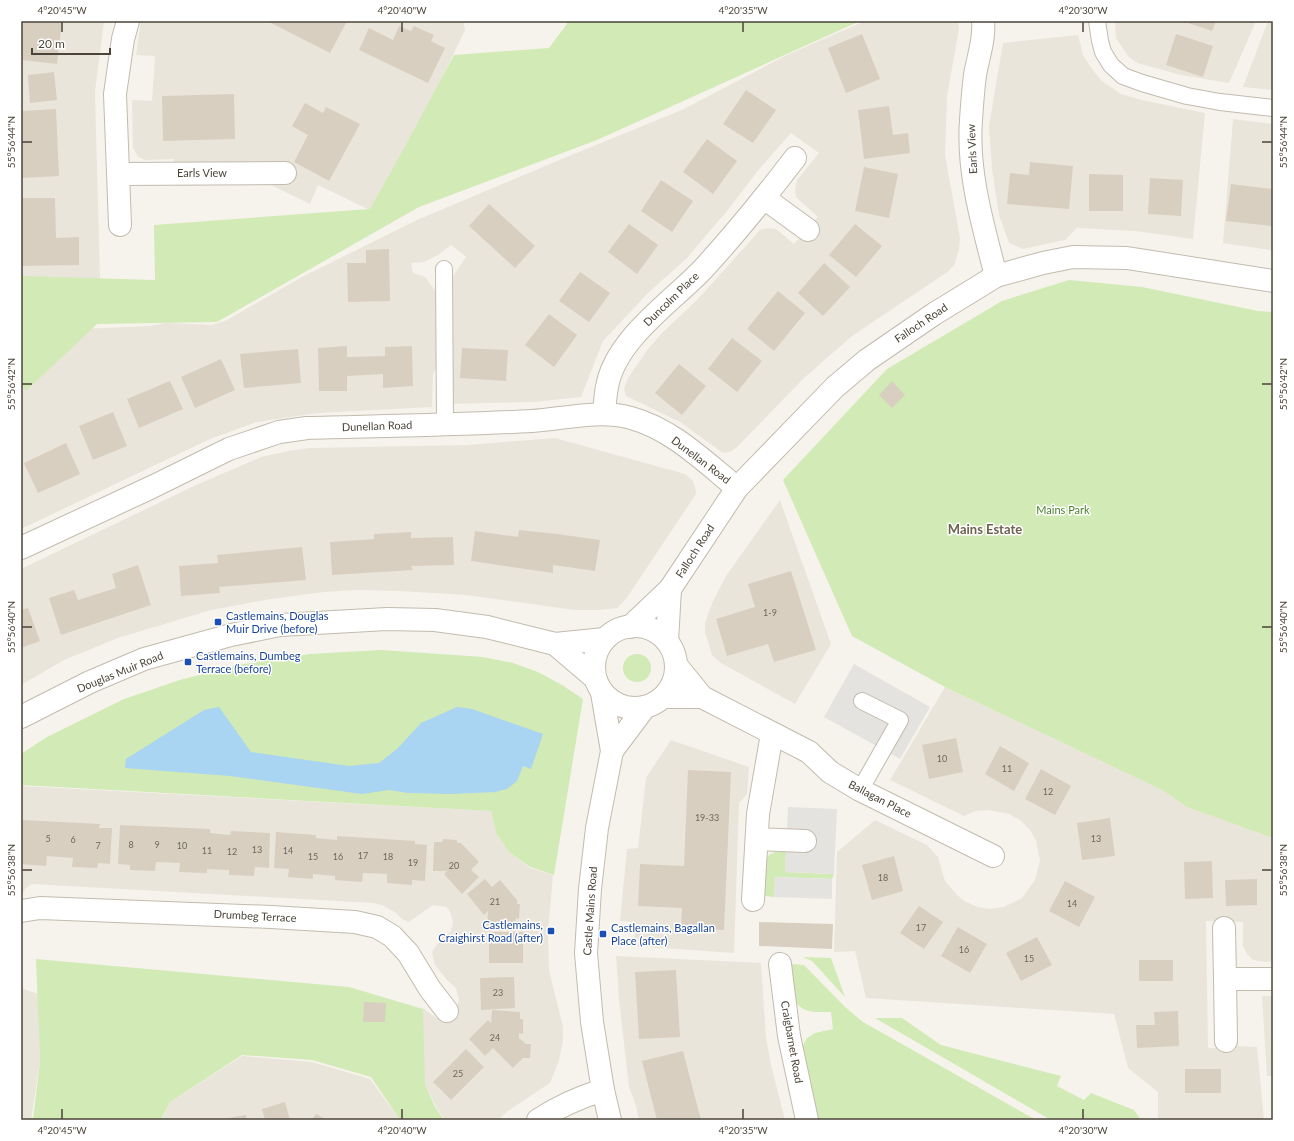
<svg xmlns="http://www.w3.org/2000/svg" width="1294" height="1141" font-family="Lato,sans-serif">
  <rect width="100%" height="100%" fill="#f6f3ec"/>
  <g fill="#eae5da">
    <path d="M21 21H104L95 92 100 279H21Z"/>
    <path d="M141 21H463L465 30 413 138 372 211 318 185 310 204 269 184 260 183 175 186 174 159 145 160 138 157 133 148 132 100 152 101 155 56 136 55Z"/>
    <path d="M865 21H958L959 29 947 96 945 155 960 238 959 249 954 266 946 273 852 336 804 378 737 447 730 452 723 453 680 422 626 396 624 389 628 378 648 349 662 333 699 298 760 230 768 228 776 229 794 244 818 217 796 197 795 190 797 180 819 153 791 133 760 168 727 211 686 259 649 292 603 341 581 397 534 402 449 404V282L466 257 451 245 438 255 424 262 411 263 413 273 425 277 437 293 439 362 433 374 432 407 318 413 257 422 210 439 21 529V387L45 363 58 330 150 326 166 323 212 325 227 320 302 277 417 220 557 161 684 109 787 55Z"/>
    <path d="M1115 21H1256L1229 83 1181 75 1137 63 1128 56 1116 38Z"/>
    <path d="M1268 21H1273V90L1243 87Z"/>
    <path d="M1078 35 1083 55 1091 68 1102 81 1121 94 1142 100 1205 113 1193 239 1135 231 1077 228 1065 240 1023 249 1009 243 999 215 992 169 989 126 1003 43Z"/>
    <path d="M1233 119 1273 124V253L1270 250 1223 243Z"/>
    <path d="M555 438 685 474 693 481 695 487 696 494 626 599 617 608 598 610H575L466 595 399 591 358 590 324 592 271 599 211 610 118 638 64 660 21 685V569L196 485 261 457 288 451 310 448 467 445Z"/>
    <path d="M780 500 831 644 795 704 721 663 712 655 705 632V623L713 601 726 576Z"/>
    <path d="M945 687 1162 790 1187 807 1273 838V961L1265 962 1253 960 1247 954 1243 946V922L1206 921 1208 1048 1236 1049 1237 1046 1257 1047 1264 1120H1158V1092L1128 1068 1114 1014 866 998 855 951 834 952 837 852 875 820 927 845 938 857 945 881 957 895 966 902 978 907 990 909 1004 907 1022 898 1035 880 1040 860 1036 841 1030 830 1020 820 1009 814 988 810 976 811 964 816 890 780Z"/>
    <path d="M671 740 749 767 747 794 739 803 734 953 634 946 635 922 620 921 627 849 638 848 646 778Z"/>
    <path d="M21 786 491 811 496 833 509 852 530 868 553 875 548 933 549 970 563 1027V1041L559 1060 550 1083 508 1111 498 1120H445L436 1107 425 1084 422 1058 423 1008 436 1018 447 1017 456 1009 459 1000 456 988 447 980 435 965 432 952 441 939 451 931 453 922 450 911 446 907 433 905 409 922 402 919 396 913 382 905 373 903 32 884 26 888 21 896Z"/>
    <path d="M616 956 761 963 766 1038 771 1065 785 1120H639L636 1106 629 1087 619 999Z"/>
    <path d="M21 988 38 994 40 1061 31 1120H21Z"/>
    <path d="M1262 996H1273V1076H1267Z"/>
    <path d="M242 1056 312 1062 370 1079 400 1120H162L170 1102Z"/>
  </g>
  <g fill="#d2eab5">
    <path d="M569 21H860L597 140 419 207 217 322 97 324 26 391 21 383V276L155 280 154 225 370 209 402 152 454 55 549 48Z"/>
    <path d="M1069 280 1142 287 1258 311 1273 312V838L1187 807 1162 790 945 687 852 636 783 480 887 369 1002 301Z"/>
    <path d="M381 650 483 657 513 663 538 672 562 685 583 699 554 875 530 867 509 852 496 833 491 811 21 785V754L47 737 124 699 180 680 238 665 310 654Z"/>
    <circle cx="637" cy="668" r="14"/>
    <path d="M775 852H786L785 872 834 874 832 879 775 877 774 897 765 896 766 860 769 855Z"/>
    <path d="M803 957 831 958 845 997 812 961Z"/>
    <path d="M36 959 349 987 423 1009 425 1084 435 1107 444 1120H400L371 1077 312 1060 242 1055 170 1102 161 1120H33L40 1061Z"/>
    <path d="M791 964 804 965 845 1007 863 1022 1036 1120H817L802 1047 807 1038 815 1033 833 1029 831 1012C826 1012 820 1012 815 1012 788 1010 792 984 791 964Z"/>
    <path d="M875 1018H902L941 1045 1061 1076 1057 1086 1084 1100 1091 1093 1134 1110 1141 1120H1051Z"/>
  </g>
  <g fill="#e5e3e0">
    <path d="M854 664 930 707 900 759 824 717Z"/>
    <path d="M788 807 837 809 834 874 785 872Z"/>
    <path d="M775 877 832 879V899L774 897Z"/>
  </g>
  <path fill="#a9d4f2" d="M219 707 251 752 349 766 379 763 397 749 421 723 457 707 472 709 543 734 531 769 523 766 517 781 507 789 495 792 450 794 408 793 389 790 362 794 230 776 125 768 126 759 204 710Z"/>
  <g fill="#d8cfc1">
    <path d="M23 21H62L57 64 21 60V35Z"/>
    <path d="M267 21H347L330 53Z"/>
    <path d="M1182 21H1216L1212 31Z"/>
    <path d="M399 26 411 31 414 26 434 35 431 41 445 48 428 83 359 50 369 28 393 40Z"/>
    <path d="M862 34 880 79 846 93 828 48Z"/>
    <path d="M1176 34 1213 46 1203 77 1166 65Z"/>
    <path d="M54 72 57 100 30 103 28 75Z"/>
    <path d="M746 90 776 110 753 143 723 124Z"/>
    <path d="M234 94 235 139 163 141 162 96Z"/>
    <path d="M305 103 323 113 326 107 360 124 329 181 294 162 308 135 292 126Z"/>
    <path d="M889 106 893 135 908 133 910 153 864 159 858 110Z"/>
    <path d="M56 109 59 176 21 178V111Z"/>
    <path d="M707 139 737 161 713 194 683 172Z"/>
    <path d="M1030 162 1073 166 1069 209 1007 204 1010 173 1029 175Z"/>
    <path d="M864 167 898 174 889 218 855 211Z"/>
    <path d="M1089 174 1123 175V211H1089Z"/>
    <path d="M1150 178 1183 180 1181 216 1148 214Z"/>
    <path d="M661 180 693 201 672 232 641 211Z"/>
    <path d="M1231 184 1273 189V226L1226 221Z"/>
    <path d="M21 198H55L56 238 79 237V265L21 266Z"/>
    <path d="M489 204 535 246 515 268 469 226Z"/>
    <path d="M629 224 658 245 637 274 608 252Z"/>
    <path d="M855 224 882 246 856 277 829 255Z"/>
    <path d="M389 249 390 301 348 302 347 263H366V250Z"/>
    <path d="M824 263 850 287 823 316 798 293Z"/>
    <path d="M580 272 610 293 589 322 559 301Z"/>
    <path d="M778 291 805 313 774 351 747 329Z"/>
    <path d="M549 314 577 335 554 367 525 345Z"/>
    <path d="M732 338 762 361 737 392 708 369Z"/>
    <path d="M347 346V357L385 356V347L412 346 413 386 383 388V374L347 376V391H319L318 348Z"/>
    <path d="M462 348 508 350 506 381 460 378Z"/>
    <path d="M298 349 301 383 244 388 240 354Z"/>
    <path d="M221 359 235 390 195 408 181 377Z"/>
    <path d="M679 364 706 386 682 415 655 393Z"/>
    <path d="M170 381 183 409 139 428 127 399Z"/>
    <path d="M892 381 905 395 892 408 879 395Z"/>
    <path d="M113 412 127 446 93 460 79 426Z"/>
    <path d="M66 443 80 474 38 493 24 463Z"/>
    <path d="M519 530 557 534 600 540 595 571 553 565V573L471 561 475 531 518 537Z"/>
    <path d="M411 532V538L453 537 454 565 411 566 413 570 332 575 330 542 374 539V534Z"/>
    <path d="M302 547 306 580 219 587 220 593 181 596 179 566 218 563 217 555Z"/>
    <path d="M138 565 151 605 61 635 49 598 74 590 78 600 116 588 112 574Z"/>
    <path d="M791 571 816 650 774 662 768 644 727 656 716 619 755 607 748 584Z"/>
    <path d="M28 608 40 641 21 648V610Z"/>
    <path d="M956 738 963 772 929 779 922 745Z"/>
    <path d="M1000 746 1029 763 1014 791 985 774Z"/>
    <path d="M1041 769 1071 786 1055 815 1025 799Z"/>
    <path d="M688 770 731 772 724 930 681 928 682 908 638 906 640 864 684 866Z"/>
    <path d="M1110 818 1115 856 1082 860 1077 823Z"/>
    <path d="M23 820 100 824 99 828H112L110 864 98 863 97 868 72 867 73 858 47 856 46 866 21 864V824H23Z"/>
    <path d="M120 825 210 829V833L230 835 231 831 270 833 269 868 255 867 254 876 229 875V870L207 869V873L179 872 180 863 156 862 155 871 130 870V865L118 864Z"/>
    <path d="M276 832 316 835V838L326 839 337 840V836L415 841V844L427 845 425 881 412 880V885L387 883V874L363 873 362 882 335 880V876L313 874V879L288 877 289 869 274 868Z"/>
    <path d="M443 839 457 840V843H461L479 862 471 870 479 877 462 894 444 874 447 871H433L434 842H442Z"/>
    <path d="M894 856 903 891 872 900 862 865Z"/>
    <path d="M1212 861 1213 898 1185 899 1184 862Z"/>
    <path d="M485 879 492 887 500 880 517 900V904H520L519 919 516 918 515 926 487 925 488 911 484 915 467 894Z"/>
    <path d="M1257 879V905L1226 906 1225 880Z"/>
    <path d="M1065 881 1095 897 1079 927 1049 911Z"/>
    <path d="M919 906 943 922 924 949 900 933Z"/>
    <path d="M759 922 833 924 832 949 759 946Z"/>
    <path d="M958 927 987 944 970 973 941 956Z"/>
    <rect x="489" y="932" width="34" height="31"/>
    <path d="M1037 937 1052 965 1021 981 1006 953Z"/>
    <rect x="1139" y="960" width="34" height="21"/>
    <path d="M676 970 680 1037 639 1039 635 972Z"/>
    <path d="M514 977 515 1008 481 1010 480 978Z"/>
    <path d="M364 1002 386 1003 385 1022H363Z"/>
    <path d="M492 1010 520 1012V1019H523V1034L519 1033V1038L526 1044H531L530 1058H523L513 1068 493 1048 485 1056 469 1039 488 1020 491 1023Z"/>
    <path d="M1178 1011 1179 1046 1137 1048 1136 1025H1155L1154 1012Z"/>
    <path d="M466 1049 484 1067 451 1100 433 1082Z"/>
    <path d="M683 1051 701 1120H657L642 1061Z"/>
    <rect x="1185" y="1069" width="36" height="24"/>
    <path d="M285 1102 290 1120H265L262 1109Z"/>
    <path d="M316 1114 327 1120H312Z"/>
    <path d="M246 1115 247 1120H224L223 1119Z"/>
  </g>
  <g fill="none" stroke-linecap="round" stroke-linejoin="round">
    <g stroke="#c2bbae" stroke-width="18">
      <g id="service">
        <path d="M1097 21 1100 41 1103 52 1111 65 1123 76 1142 83 1187 96 1220 102 1273 108"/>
        <path d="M444 269 445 424"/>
        <path d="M860 790 900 720 862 701"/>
      </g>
    </g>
    <g stroke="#c2bbae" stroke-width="24">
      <g id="minor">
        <path d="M983 21C985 39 978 57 975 75 973 90 972 105 971 120 967 173 983 225 996 276"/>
        <path d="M119 174 285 173"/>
        <path d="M764 198 808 230"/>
        <path d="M120 225 115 94 123 39 128 21"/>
        <path d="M604 414C605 405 605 396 607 387 615 339 672 302 704 268 736 233 766 196 795 158"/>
        <path d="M21 548 152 487 229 449 279 432 307 428C382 426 457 425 532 421 564 419 599 409 631 418 672 429 705 462 737 488"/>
        <path d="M677 666 702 697 809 752 830 772 860 790 993 856"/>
        <path d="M664 697H702"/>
        <path d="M757 839 805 841"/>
        <path d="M753 900 758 814 772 734"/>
        <path d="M21 911 40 908 271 917 355 922 377 927 392 936 408 953 430 989 447 1011"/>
        <path d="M1224 928 1225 979"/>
        <path d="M780 964 789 1036 807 1120"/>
        <path d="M1226 1041 1225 979H1273"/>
        <path d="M538 1120C558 1107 580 1097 603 1090"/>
      </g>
    </g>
    <g stroke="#c2bbae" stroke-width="24">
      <g id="tertiary">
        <circle cx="635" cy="667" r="41"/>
        <path d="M630 627 670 589 737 488 835 387 867 360 934 314 996 276 1043 263 1073 257 1127 258 1273 281"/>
        <path d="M667 641 670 589"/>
        <path d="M555 644 595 678"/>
        <path d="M602 693 612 751 597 828 590 889 586 953 592 1022 603 1090 610 1120"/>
        <path d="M21 717 90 682 144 659 231 635 280 625 387 619 435 620 487 627 555 644 605 639"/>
        <path d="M612 751 645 707"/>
      </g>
    </g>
    <use href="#service" stroke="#fff" stroke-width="16"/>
    <use href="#minor" stroke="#fff" stroke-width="22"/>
    <use href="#tertiary" stroke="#fff" stroke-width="22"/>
  </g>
  <path fill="none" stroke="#4b4439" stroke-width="1.5" d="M62 22V32M402 22V32M743 22V32M1083 22V32M22 142H32M1262 142H1272M22 384H32M1262 384H1272M22 627H32M1262 627H1272M22 870H32M1262 870H1272M62 1109V1119M402 1109V1119M743 1109V1119M1083 1109V1119"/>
  <g fill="#1a4fb4" stroke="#fff" stroke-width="1.5">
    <rect x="214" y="618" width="8" height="8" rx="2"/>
    <rect x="184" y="658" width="8" height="8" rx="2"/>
    <rect x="547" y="927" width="8" height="8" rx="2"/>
    <rect x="599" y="930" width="8" height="8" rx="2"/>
  </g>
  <g text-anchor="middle" stroke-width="3" stroke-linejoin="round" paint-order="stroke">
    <g font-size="9" fill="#6e675b">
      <text x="770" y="616">1-9</text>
      <text x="942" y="762">10</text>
      <text x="1007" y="772">11</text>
      <text x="1048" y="795">12</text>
      <text x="707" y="821">19-33</text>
      <text x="48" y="842">5</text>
      <text x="1096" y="842">13</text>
      <text x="73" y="843">6</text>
      <text x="131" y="848">8</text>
      <text x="157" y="848">9</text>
      <text x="98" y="849">7</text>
      <text x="182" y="849">10</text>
      <text x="257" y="853">13</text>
      <text x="207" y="854">11</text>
      <text x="288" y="854">14</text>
      <text x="232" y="855">12</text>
      <text x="363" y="859">17</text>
      <text x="313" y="860">15</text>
      <text x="338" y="860">16</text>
      <text x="388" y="860">18</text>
      <text x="413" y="866">19</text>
      <text x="454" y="869">20</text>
      <text x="883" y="881">18</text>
      <text x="495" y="905">21</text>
      <text x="1072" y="907">14</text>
      <text x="921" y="931">17</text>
      <text x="964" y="953">16</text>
      <text x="1029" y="962">15</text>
      <text x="498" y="996">23</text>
      <text x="495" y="1041">24</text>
      <text x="458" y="1077">25</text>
    </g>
    <g font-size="11" fill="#4b4439" stroke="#fff">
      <text transform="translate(972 149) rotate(-93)" y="4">Earls View</text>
      <text x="202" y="177">Earls View</text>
      <text transform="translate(671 299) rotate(-44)" y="4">Duncolm Place</text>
      <text transform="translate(921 323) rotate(-34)" y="4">Falloch Road</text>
      <text transform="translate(377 426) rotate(-2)" y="4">Dunellan Road</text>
      <text transform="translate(701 460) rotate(37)" y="4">Dunellan Road</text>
      <text transform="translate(695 551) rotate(-57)" y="4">Falloch Road</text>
      <text transform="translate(120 672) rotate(-22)" y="4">Douglas Muir Road</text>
      <text transform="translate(880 799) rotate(27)" y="4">Ballagan Place</text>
      <text transform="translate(590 911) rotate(-86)" y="4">Castle Mains Road</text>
      <text transform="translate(255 916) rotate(3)" y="4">Drumbeg Terrace</text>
      <text transform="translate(792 1042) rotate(80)" y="4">Craigbarnet Road</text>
    </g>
    <g font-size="11" fill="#4a7f2a" stroke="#fff">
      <text x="1063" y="514">Mains Park</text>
    </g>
    <g font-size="11" fill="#164399" stroke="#fff" text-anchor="start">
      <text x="226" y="620">Castlemains, Douglas<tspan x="226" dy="13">Muir Drive (before)</tspan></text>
      <text x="196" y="660">Castlemains, Dumbeg<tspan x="196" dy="13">Terrace (before)</tspan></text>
      <text x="543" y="929" text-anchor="end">Castlemains,<tspan x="543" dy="13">Craighirst Road (after)</tspan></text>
      <text x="611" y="932">Castlemains, Bagallan<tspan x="611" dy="13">Place (after)</tspan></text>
    </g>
    <g font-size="13" font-weight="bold" fill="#6e6250" stroke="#fff">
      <text x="985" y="534">Mains Estate</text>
    </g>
  </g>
  <rect width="1294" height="1141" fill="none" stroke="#ffffff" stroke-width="44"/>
  <path d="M32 48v6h78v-6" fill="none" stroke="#4b4439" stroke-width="2"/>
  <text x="38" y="48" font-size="12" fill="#4b4439" stroke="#ffffff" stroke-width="3" paint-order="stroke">20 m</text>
  <rect x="22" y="22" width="1250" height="1097" fill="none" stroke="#4b4439" stroke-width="1.5"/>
  <g font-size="10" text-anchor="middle" fill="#4b4439">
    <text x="62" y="14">4°20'45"W</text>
    <text x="402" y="14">4°20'40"W</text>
    <text x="743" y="14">4°20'35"W</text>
    <text x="1083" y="14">4°20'30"W</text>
    <text transform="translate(11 142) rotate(-90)" y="4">55°56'44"N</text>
    <text transform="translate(1283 142) rotate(-90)" y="4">55°56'44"N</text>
    <text transform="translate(11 384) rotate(-90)" y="4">55°56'42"N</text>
    <text transform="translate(1283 384) rotate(-90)" y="4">55°56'42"N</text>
    <text transform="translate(11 627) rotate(-90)" y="4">55°56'40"N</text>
    <text transform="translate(1283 627) rotate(-90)" y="4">55°56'40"N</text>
    <text transform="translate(11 870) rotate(-90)" y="4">55°56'38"N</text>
    <text transform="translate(1283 870) rotate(-90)" y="4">55°56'38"N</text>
    <text x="62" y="1134">4°20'45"W</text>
    <text x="402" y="1134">4°20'40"W</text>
    <text x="743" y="1134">4°20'35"W</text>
    <text x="1083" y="1134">4°20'30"W</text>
  </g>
</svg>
